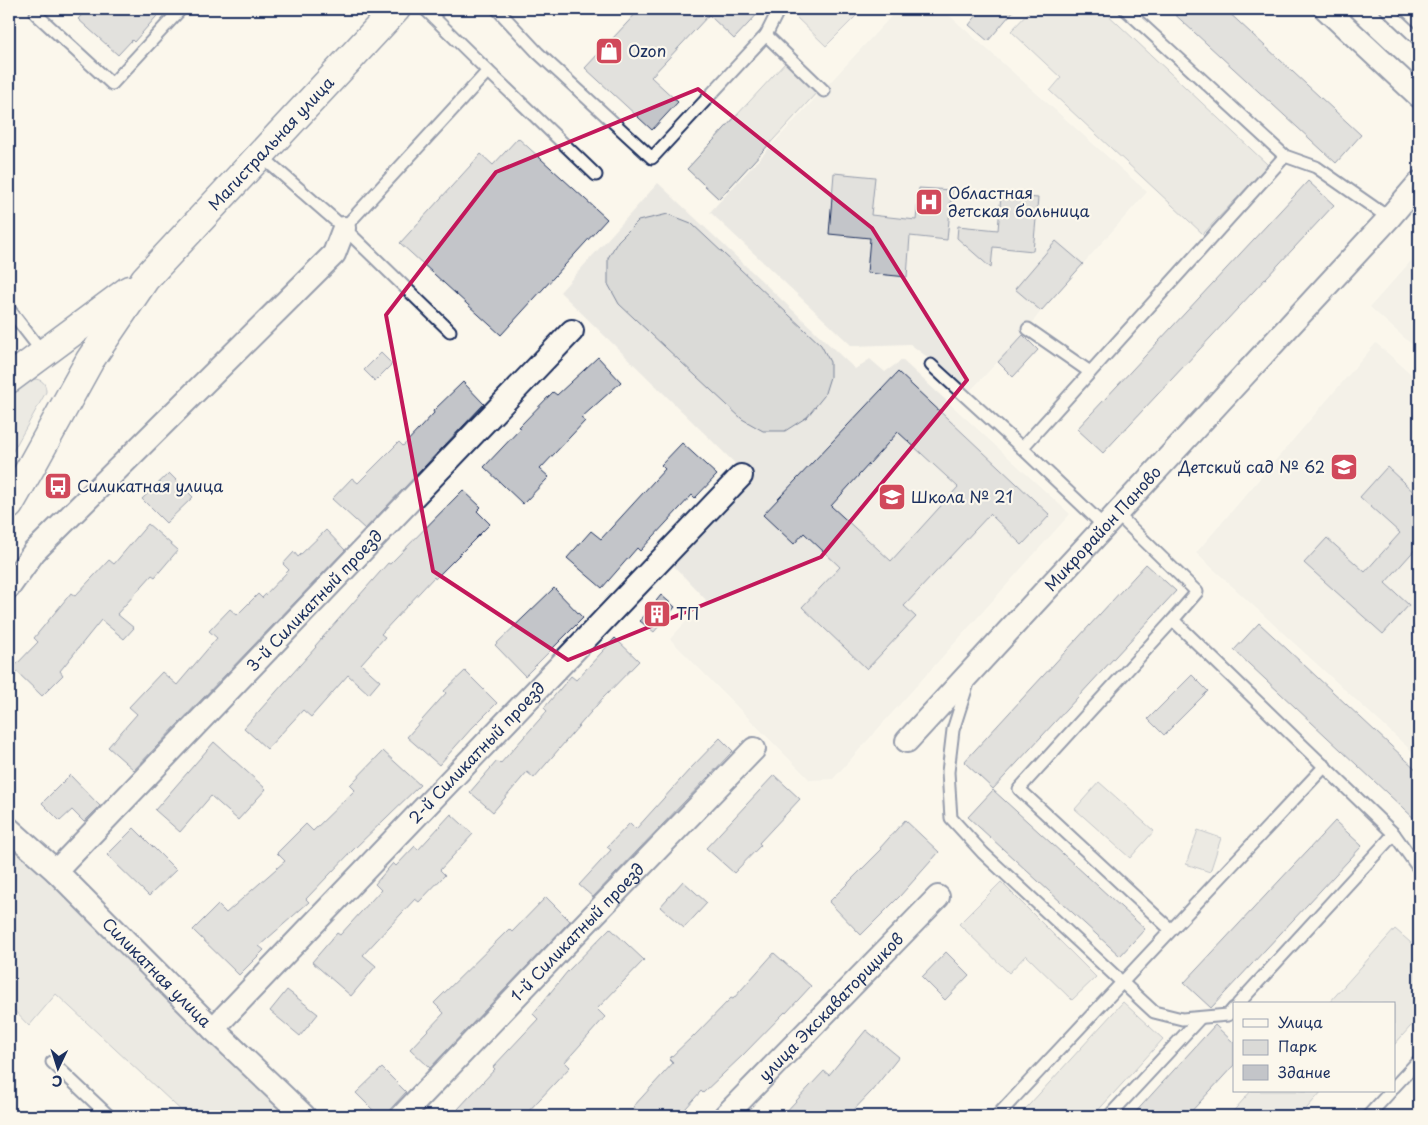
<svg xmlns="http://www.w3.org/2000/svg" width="1428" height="1125" font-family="'Playpen Sans',sans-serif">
  <rect width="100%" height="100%" fill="#fbf7ec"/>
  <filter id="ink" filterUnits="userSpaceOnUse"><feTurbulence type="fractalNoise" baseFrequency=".02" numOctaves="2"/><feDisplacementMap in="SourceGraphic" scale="10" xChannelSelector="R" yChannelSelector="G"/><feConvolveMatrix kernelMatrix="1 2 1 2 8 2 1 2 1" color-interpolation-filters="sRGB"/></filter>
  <g filter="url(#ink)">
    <g fill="#eae8e2">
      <path d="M898 9H942L1147 192 1041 311 1023 335 971 390 910 344 852 346 710 212Z"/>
      <path d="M658 183 855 369 870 359 885 372 902 360 1070 514 833 779 810 780 670 639 706 600 671 563 751 479 560 292Z"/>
      <path d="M1419 252V351L1370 307Z"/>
      <path d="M1376 343 1419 381V754L1417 756 1196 553Z"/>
    </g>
    <g fill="#dadad7" stroke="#7a849a">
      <path d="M794 9H863L826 46 794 15Z"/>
      <path d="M1032 9H1102L1268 165 1203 234 1050 91 1061 78 1011 31Z"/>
      <path d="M786 62 818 91 719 199 687 169Z"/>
      <path d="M668 214 691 223 821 345 830 362V377L824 396 807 417 785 431H763L742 419 619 304 608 284V258L618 241 638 221Z"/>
      <path d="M33 379C42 379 46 383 46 392L9 458V395Z"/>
      <path d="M1099 782 1154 831 1130 858 1075 809Z"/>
      <path d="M1198 830 1221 838 1210 872 1186 864Z"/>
      <path d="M9 839 296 1116H187L56 994 29 1026 9 1005Z"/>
      <path d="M1001 882 1096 977 1072 1000 1026 955 1009 973 959 924Z"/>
      <path d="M1395 929 1419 950V1017L1394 1045V1004H1328Z"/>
      <path d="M1123 1002 1163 1039 1093 1116H1019Z"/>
      <path d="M1251 1091H1322L1300 1116H1229Z"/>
    </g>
    <g fill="#c3c5c9" stroke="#1b2f5e" fill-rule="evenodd">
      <path d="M87 9H163L134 42 132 40 118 55 78 19Z"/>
      <path d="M640 9H762L734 39 709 15 651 77 678 102 652 130 585 68Z"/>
      <path d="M982 9H1015L988 41 969 25Z"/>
      <path d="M1169 9H1225L1361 135 1336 163Z"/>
      <path d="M518 138 607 219 501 335 400 243 481 154 493 165Z"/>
      <path d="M834 173 875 177 871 215 916 220 919 188 952 190 947 240 910 236 907 277 867 273 870 238 829 234Z"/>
      <path d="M1308 181 1334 205 1103 453 1077 429Z"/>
      <path d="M1001 195 1038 198 1033 251 993 247 991 268 957 238 958 226 998 230Z"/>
      <path d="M1056 241 1083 264 1041 311 1015 289Z"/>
      <path d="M1023 335 1038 350 1013 377 998 362Z"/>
      <path d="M381 353 392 364 375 381 364 370Z"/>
      <path d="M598 357 621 382 581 418 585 421 540 469 549 477 523 504 484 467 521 428 519 427 553 392 557 395Z"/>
      <path d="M898 372 1050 515 1022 545 990 514 904 606 916 617 867 669 802 607 840 567 804 533 794 544 763 515ZM898 432 958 487 891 561 831 506Z"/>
      <path d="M463 382 484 404 365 529 332 499 352 478 358 483 399 442 403 446 434 413 433 411Z"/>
      <path d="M682 443 717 475 695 498 692 495 640 551 637 548 602 588 567 558 591 531 601 539 665 469 661 465Z"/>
      <path d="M1387 467 1419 497V545L1385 583 1409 605 1383 634 1304 563 1327 538 1365 572 1400 533 1360 497Z"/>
      <path d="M169 473 193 497 166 523 142 499Z"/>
      <path d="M463 490 481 507 477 511 490 524 435 579 434 577 381 634 385 637 361 664 380 681 369 694 348 675 311 717 303 710 267 749 244 728 316 647 315 646 388 563 390 564Z"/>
      <path d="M148 524 178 550 155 577 152 575 117 614 134 628 124 639 101 620 60 671 63 675 42 696 13 668 38 642 34 638 71 593 75 596 109 560 114 564Z"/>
      <path d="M326 530 345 550 134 770 108 747 137 714 129 707 162 672 177 685 217 638 209 631 230 609 237 615 258 594 262 598 289 570 283 564 294 552 298 557Z"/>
      <path d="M1146 564 1176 591 993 789 964 762Z"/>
      <path d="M554 588 583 618 525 676 495 645Z"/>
      <path d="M661 595 675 607 654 632 640 621Z"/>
      <path d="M1259 623 1419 772V823L1234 650Z"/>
      <path d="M615 638 639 661 603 698 534 778 527 772 493 812 470 792 497 761 500 764 547 711 544 708 571 676 576 680Z"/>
      <path d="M465 671 497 703 472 728 439 765 407 737 446 693 444 691Z"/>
      <path d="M1192 675 1208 691 1164 735 1148 719Z"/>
      <path d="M720 738 733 751 593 897 579 885 611 850 607 847 630 823 636 829 690 769Z"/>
      <path d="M214 742 266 789 238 820 211 796 180 832 155 810Z"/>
      <path d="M383 751 420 785 353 850 306 899 309 902 259 946 264 950 239 975 193 930 218 905 226 913 285 861 277 853 306 824 313 831 355 790 350 785Z"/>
      <path d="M70 775 100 806 84 822 72 810 60 821 42 803Z"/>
      <path d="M774 775 800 799 759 843 761 845 734 873 706 848Z"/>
      <path d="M993 790 1145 929 1120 956 968 817Z"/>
      <path d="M451 814 473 834 440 870 445 875 419 902 415 899 363 955 376 966 351 996 312 962 337 933 340 935 381 890 375 884 393 863 396 866 415 846 418 850Z"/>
      <path d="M905 820 939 852 900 896 861 935 829 902 882 849 880 848Z"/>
      <path d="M1335 821 1362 846 1211 1008 1184 983Z"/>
      <path d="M134 828 176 870 149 896 107 855Z"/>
      <path d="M683 881 707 903 684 928 660 907Z"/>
      <path d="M546 897 570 921 430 1068 410 1049 444 1013 434 1003 509 929 512 932Z"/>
      <path d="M610 928 644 960 597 1009 605 1017 565 1062 570 1067 524 1116H467L458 1109 495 1069 493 1067 538 1019 533 1014 567 972Z"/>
      <path d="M946 952 969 975 945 1000 922 977Z"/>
      <path d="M774 953 811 986 786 1013 785 1012 742 1056 703 1093 701 1091 679 1116H643L633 1107 673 1063 669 1059 694 1035V1036L731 998 733 999Z"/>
      <path d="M287 990 318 1014 300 1036 270 1011Z"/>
      <path d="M1215 1025 1234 1043V1065L1187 1116H1132Z"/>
      <path d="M866 1030 899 1057 871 1092 848 1116H782L824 1071 829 1075Z"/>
      <path d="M382 1068 406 1092 384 1116H379L356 1093Z"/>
    </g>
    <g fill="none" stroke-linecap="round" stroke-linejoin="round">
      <g stroke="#1b2f5e" stroke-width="15">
        <g id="service">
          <path d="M41 9 36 14 112 84 181 9"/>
          <path d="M425 9 488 71 596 175"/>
          <path d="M497 9 538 53 652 158 766 35 824 91"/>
          <path d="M1125 9 1285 156 1316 167 1389 218"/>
          <path d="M1386 9 1419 40"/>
          <path d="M766 35 779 9"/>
          <path d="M260 155 344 228 450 331"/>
          <path d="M344 228 488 71"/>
          <path d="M9 309 43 353"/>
          <path d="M1028 329 1090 372"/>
          <path d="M931 365 1022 448"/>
          <path d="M1116 513 1197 592 1173 620 1394 834 1419 869"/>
          <path d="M1104 526 1022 448 1285 156"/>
          <path d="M968 683 953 730 948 772 951 818 983 853 1154 1012 1182 1019 1228 1015 1234 1008"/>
          <path d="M1170 929 1019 789 1173 620"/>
          <path d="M1238 1004 1394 834"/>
          <path d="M52 1062 109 1116"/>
          <path d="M1394 1087 1419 1060"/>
          <path d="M997 1116C1106 999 1215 882 1325 766"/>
          <path d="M1109 1116 1200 1018"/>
          <path d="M1368 1116 1391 1091"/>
        </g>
      </g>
      <g stroke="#1b2f5e" stroke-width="26">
        <g id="minor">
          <path d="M1326 9 1419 96"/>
          <path d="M9 587 34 552 334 254 344 228"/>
          <path id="s1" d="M907 741 1389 218 1419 183"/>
          <path id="s2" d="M9 829 56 871 213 1029 304 1116"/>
          <path id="s3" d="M56 871 572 331"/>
          <path id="s4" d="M213 1029 741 476"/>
          <path id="s5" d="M402 1116 559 951 754 749"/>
          <path id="s6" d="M725 1116 938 897"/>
        </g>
      </g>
      <g stroke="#1b2f5e" stroke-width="31">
        <g id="trunk">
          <path d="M9 379 129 290"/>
          <path id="s7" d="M9 505 32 465 90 360 145 279 396 9"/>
        </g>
      </g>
      <use href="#service" stroke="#fbf7ec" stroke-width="11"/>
      <use href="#minor" stroke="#fbf7ec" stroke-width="22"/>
      <use href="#trunk" stroke="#fbf7ec" stroke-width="28"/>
    </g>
  </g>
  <path d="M0 0H1428V1125H0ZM698 89 872 228 967 380 821 557 568 660 433 571 386 315 496 172Z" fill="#fbf7ec" fill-opacity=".55" fill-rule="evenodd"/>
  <path fill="none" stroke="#c2185b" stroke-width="4" stroke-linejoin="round" d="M698 89 872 228 967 380 821 557 568 660 433 571 386 315 496 172Z"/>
  <defs>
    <g id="shop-square" transform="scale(1.4375)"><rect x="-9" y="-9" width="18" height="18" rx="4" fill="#d1495b" stroke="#fbf7ec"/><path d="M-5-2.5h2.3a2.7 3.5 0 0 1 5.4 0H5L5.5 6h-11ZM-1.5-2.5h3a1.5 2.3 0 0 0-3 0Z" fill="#fff"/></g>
    <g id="hospital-square" transform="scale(1.4375)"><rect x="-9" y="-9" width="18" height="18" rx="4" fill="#d1495b" stroke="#fbf7ec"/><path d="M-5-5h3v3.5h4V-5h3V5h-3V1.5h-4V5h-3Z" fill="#fff"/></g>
    <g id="school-square" transform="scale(1.4375)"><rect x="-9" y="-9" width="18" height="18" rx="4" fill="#d1495b" stroke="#fbf7ec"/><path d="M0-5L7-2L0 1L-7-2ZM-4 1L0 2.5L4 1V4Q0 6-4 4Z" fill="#fff"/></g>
    <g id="bus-square" transform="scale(1.4375)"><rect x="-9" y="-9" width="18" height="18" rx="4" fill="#d1495b" stroke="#fbf7ec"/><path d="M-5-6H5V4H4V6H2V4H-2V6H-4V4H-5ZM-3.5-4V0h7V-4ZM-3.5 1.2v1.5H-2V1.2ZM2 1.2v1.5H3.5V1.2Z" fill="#fff"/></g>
    <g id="building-square" transform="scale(1.4375)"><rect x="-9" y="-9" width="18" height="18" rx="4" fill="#d1495b" stroke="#fbf7ec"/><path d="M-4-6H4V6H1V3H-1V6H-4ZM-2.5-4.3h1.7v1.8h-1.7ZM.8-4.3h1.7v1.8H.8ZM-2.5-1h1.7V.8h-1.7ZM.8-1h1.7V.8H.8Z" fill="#fff"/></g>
  </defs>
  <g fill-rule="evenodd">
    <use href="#shop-square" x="609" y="51"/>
    <use href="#hospital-square" x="929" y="202"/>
    <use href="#school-square" x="1344" y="467"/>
    <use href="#bus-square" x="58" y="486"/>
    <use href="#school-square" x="892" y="497"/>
    <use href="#building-square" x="657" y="614"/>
  </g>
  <g text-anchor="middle" stroke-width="4.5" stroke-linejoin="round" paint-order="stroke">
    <g font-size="16" fill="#1b2f5e" stroke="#fbf7ec" text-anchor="start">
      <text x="628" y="57">Ozon</text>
      <text x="948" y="199">Областная<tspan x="948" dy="18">детская больница</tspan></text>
      <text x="1325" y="473" text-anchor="end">Детский сад № 62</text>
      <text x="77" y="492">Силикатная улица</text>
      <text x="911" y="503">Школа № 21</text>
      <text x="676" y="620">ТП</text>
    </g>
    <g font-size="16" fill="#1b2f5e" stroke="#fbf7ec">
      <text dy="6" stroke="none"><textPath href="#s7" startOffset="449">Магистральная улица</textPath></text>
      <text dy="6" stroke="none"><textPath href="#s1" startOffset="289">Микрорайон Паново</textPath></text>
      <text dy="6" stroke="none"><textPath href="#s3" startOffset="374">3-й Силикатный проезд</textPath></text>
      <text dy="6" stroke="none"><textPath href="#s4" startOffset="382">2-й Силикатный проезд</textPath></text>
      <text dy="6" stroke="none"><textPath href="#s5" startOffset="254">1-й Силикатный проезд</textPath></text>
      <text dy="6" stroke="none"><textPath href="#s2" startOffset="206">Силикатная улица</textPath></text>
      <text dy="6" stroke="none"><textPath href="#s6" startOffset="152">улица Экскаваторщиков</textPath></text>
    </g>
  </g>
  <rect width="1428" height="1125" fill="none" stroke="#fbf7ec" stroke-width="30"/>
  <rect x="15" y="15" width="1398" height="1095" fill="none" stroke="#1b2f5e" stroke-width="2" filter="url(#ink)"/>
  <rect x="1233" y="1002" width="162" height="90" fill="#fbf7ec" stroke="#a1a7b3"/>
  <rect x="1243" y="1019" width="25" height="8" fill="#fbf7ec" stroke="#a1a7b3"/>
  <text x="1278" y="1028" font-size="15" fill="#1b2f5e">Улица</text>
  <rect x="1243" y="1040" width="25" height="15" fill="#dadad7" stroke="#a1a7b3"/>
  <text x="1278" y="1052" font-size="15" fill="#1b2f5e">Парк</text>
  <rect x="1243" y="1065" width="25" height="15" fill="#c3c5c9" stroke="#a1a7b3"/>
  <text x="1278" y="1078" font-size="15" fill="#1b2f5e">Здание</text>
  <g transform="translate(58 1068) rotate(184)" stroke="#fbf7ec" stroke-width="4" paint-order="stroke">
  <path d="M0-4L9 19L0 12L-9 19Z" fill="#1b2f5e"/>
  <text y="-8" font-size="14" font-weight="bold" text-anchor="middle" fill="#1b2f5e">С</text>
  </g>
</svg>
